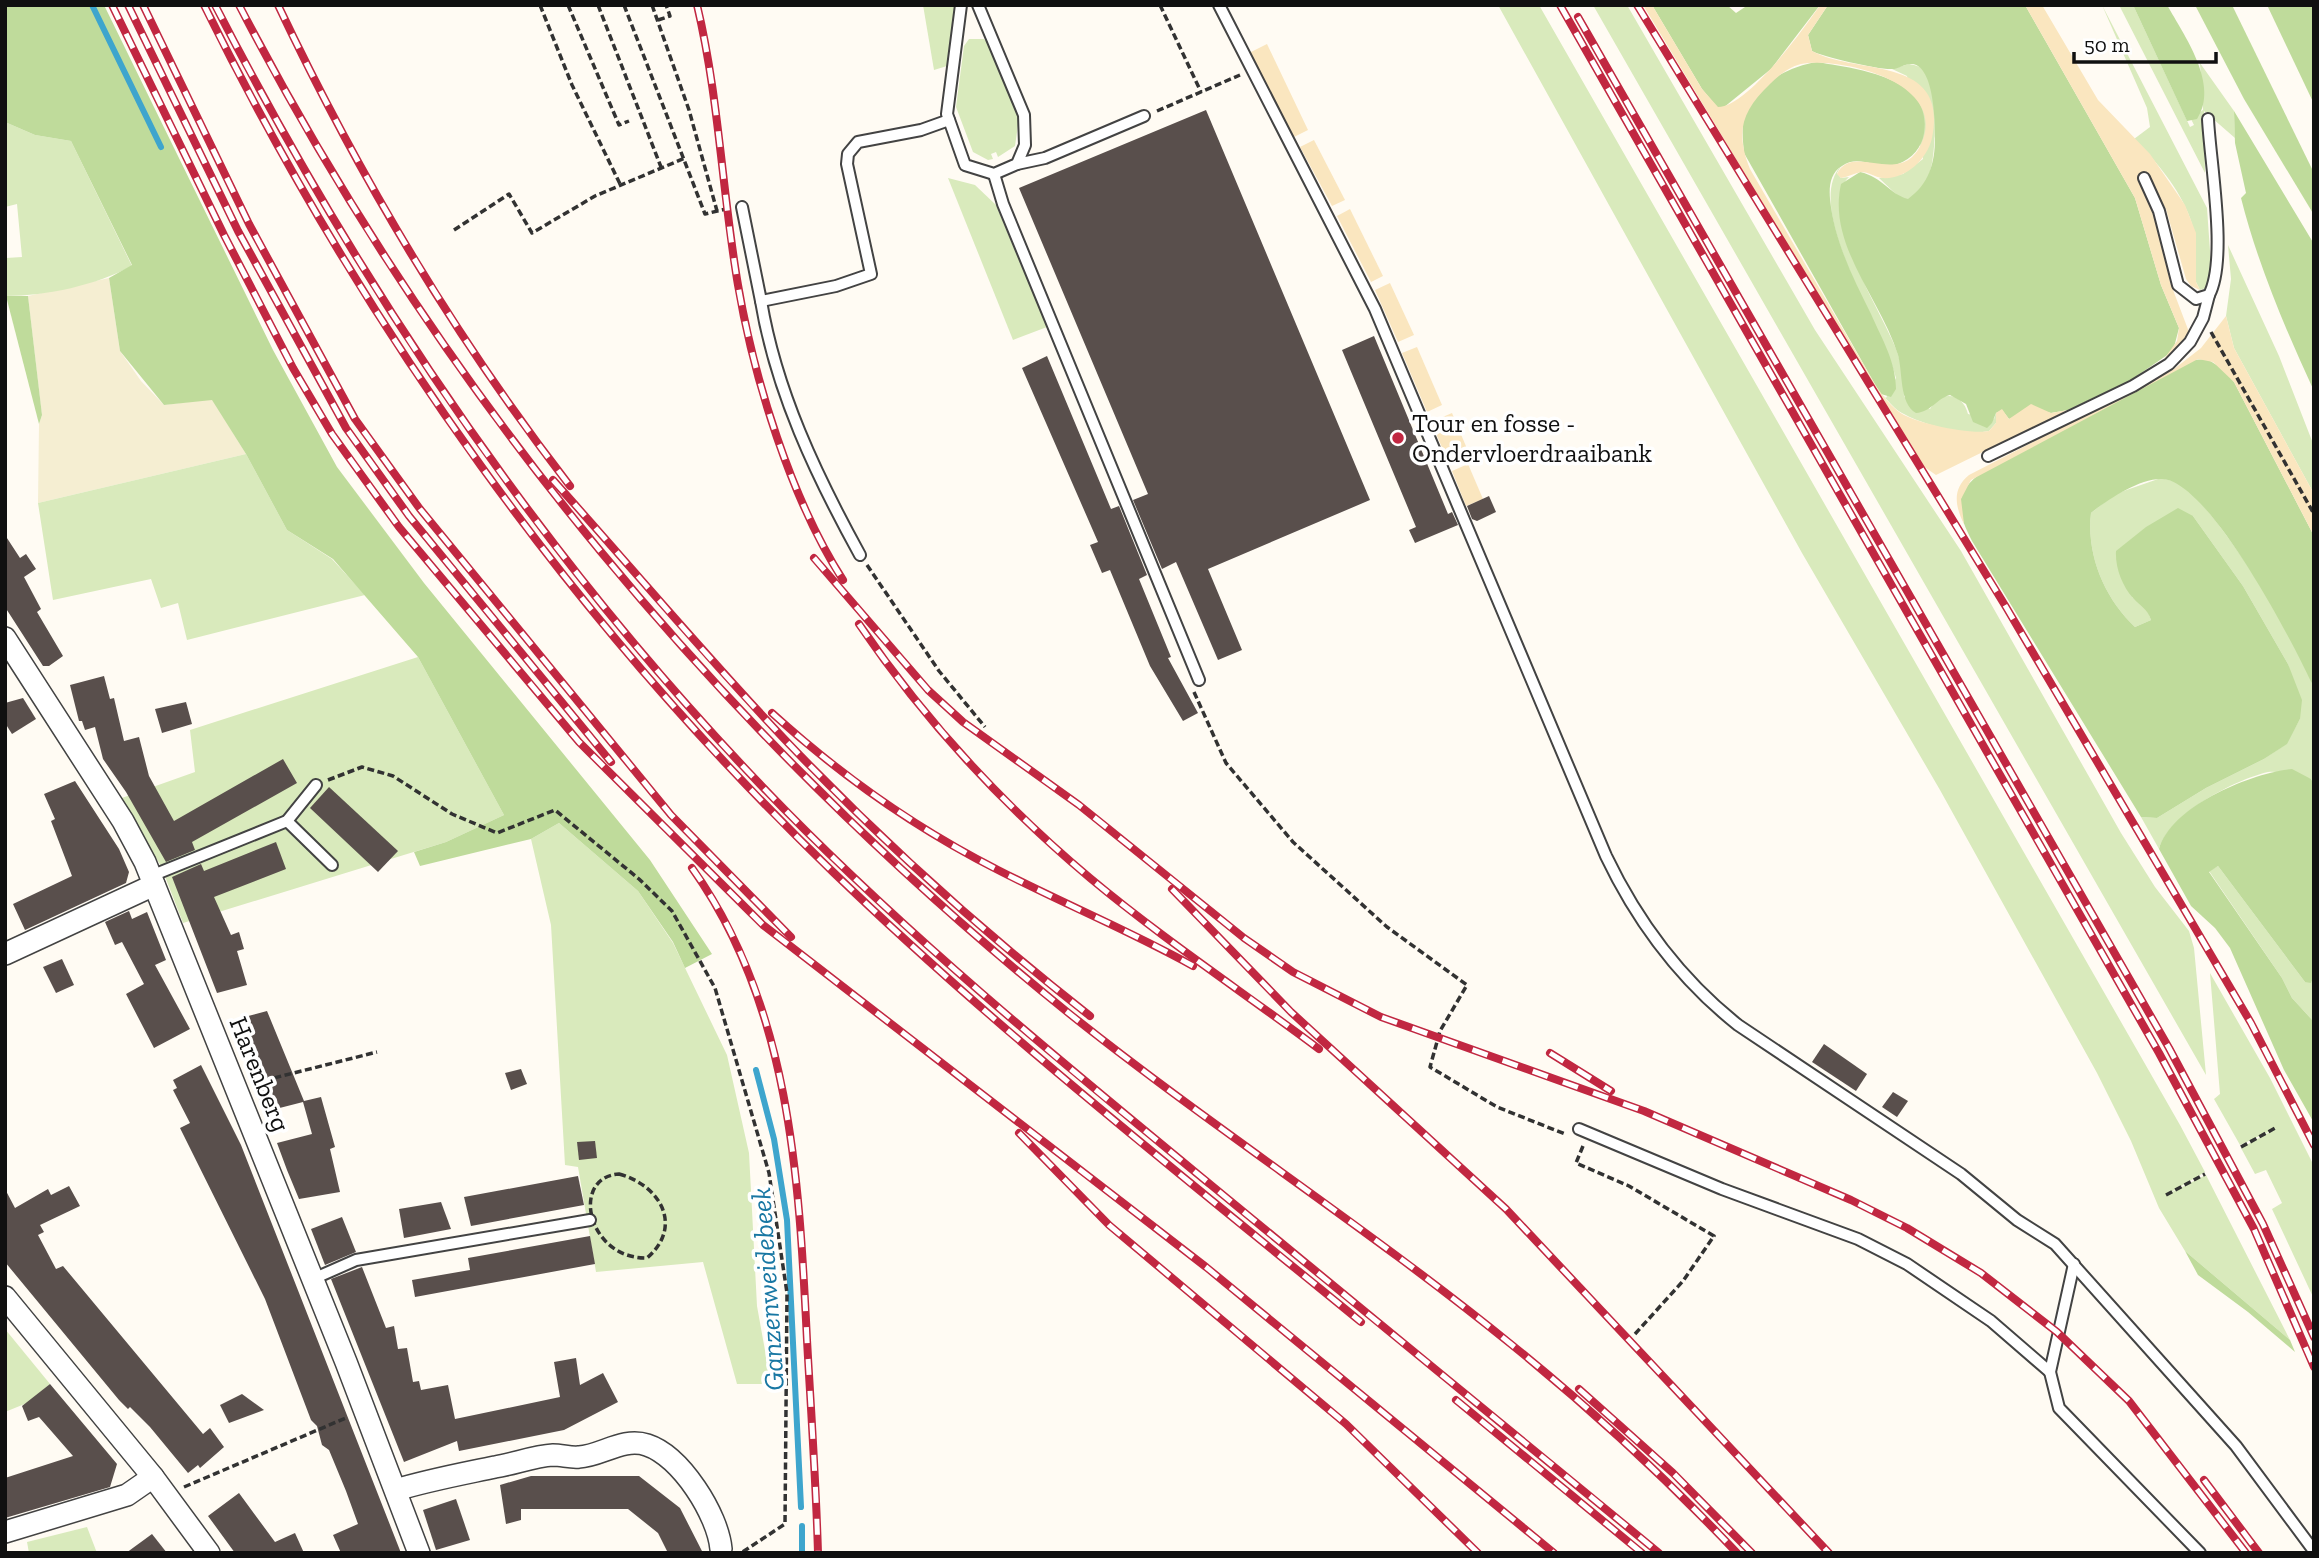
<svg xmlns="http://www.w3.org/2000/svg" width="2319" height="1558" font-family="'Zilla Slab',serif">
  <rect width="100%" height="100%" fill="#fffbf3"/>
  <path fill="#f5eed2" d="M109 278 120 351 141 381 164 405 212 399 246 454 38 503 39 424 42 415 28 296Z"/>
  <g fill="#d9eabc">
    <path d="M923 5H955L947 66 934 70Z"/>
    <path d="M1498 5H1539L2180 1125 2205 1172 2166 1195 2206 1175 2290 1340 2185 1251 2159 1208 2131 1141 2097 1073 1940 790 1802 553Z"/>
    <path d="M1593 5H1627L1815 330 1961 551 2121 833 2155 887 2189 931 2194 948 2206 1075Z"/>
    <path d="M2102 5 2207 208 2211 265V280L2206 288 2200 290 2196 282C2195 263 2197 236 2190 218 2180 189 2155 160 2134 139L2150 127 2147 108Z"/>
    <path d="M2119 5H2133L2190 127 2194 125 2191 119 2203 110 2200 63 2234 111 2235 138 2204 111 2205 173Z"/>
    <path d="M969 39H984L989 44 1019 118 1015 146 998 157 996 152 991 154 993 159 988 160 973 152 956 107 964 46Z"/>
    <path d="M1909 64C1914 65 1920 66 1924 70 1938 88 1937 154 1929 175 1925 185 1917 193 1908 200L1899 197 1879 178 1903 174 1923 159 1907 76 1892 69Z"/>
    <path d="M5 122 35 135 71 141 132 266C96 285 47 296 6 296V258L22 257 17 204 5 207Z"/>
    <path d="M1841 166 1837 173 1841 178 1849 177C1814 208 1883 314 1896 349 1902 365 1904 380 1904 397L1930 409C1941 389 1963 393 1968 414L1994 419 1996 413V423L1989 431C1965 436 1923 425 1902 413 1894 409 1888 400 1881 394L1886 398 1896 378C1884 330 1802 208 1841 166Z"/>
    <path d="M948 178 975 185 996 205 1047 327 1013 340Z"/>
    <path d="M2228 245 2279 356 2314 446V494L2234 348 2226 316 2231 279Z"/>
    <path d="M246 454 287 530 332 559 365 595 187 640 178 603 161 608 151 579 53 600 38 503Z"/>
    <path d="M2161 478C2168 480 2176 481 2182 485 2217 510 2302 644 2313 687 2319 709 2314 759 2314 784L2311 779C2299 777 2280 770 2268 772 2234 780 2169 814 2159 849L2141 817 2157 818 2206 788 2264 759 2286 744 2300 719 2288 664 2243 586 2193 516 2132 597 2147 609 2151 620 2135 627C2105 599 2086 555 2091 513L2115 494Z"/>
    <path d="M418 657 504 815 446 842 183 923 161 866 119 799 195 772 190 730Z"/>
    <path d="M559 823 638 891 673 943 727 1055 749 1153 757 1306 771 1384H737L703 1262 596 1272 578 1167 565 1165 551 925 531 839Z"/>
    <path d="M2218 866 2305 982H2311L2314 976V1022L2292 998 2282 978 2209 871Z"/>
    <path d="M2210 973 2270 1078 2314 1166V1299L2272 1209 2282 1203 2266 1170 2255 1174 2241 1148 2277 1128 2240 1145 2214 1099 2220 1094Z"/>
    <path d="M5 1329 50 1384 27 1403 5 1412Z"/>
    <path d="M87 1527 97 1553H29L27 1542Z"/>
  </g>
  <g fill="#bfdb9b">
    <path d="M5 5H104L273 350 337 467 424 583 650 860 712 954 685 968 673 942 638 891 559 823 531 839 420 866 414 852 446 842 504 815 418 657 333 559 287 530 246 454 212 400 164 405 120 351 109 278 132 265 71 141 35 135 5 122Z"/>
    <path d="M1652 5H1727L1736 13 1748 5H1820L1771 69 1723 108 1717 107 1702 89Z"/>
    <path d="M1828 5H2025L2135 198 2161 285 2179 328 2173 351 2131 380 2068 410 2051 413 2039 410 2009 419 2002 410 1996 413 1992 423 1987 428 1973 422 1966 404 1950 395C1936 399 1931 412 1916 413 1899 403 1903 373 1898 355 1881 299 1827 245 1841 184L1860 172C1883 177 1889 194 1908 199 1929 184 1935 163 1935 138 1935 120 1934 68 1913 64 1905 63 1899 69 1892 69 1880 70 1823 57 1812 51L1808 35Z"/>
    <path d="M2133 5H2167C2184 35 2220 85 2197 119L2187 121Z"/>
    <path d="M2195 5H2232L2314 173V215L2244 99Z"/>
    <path d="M2267 5H2314V104Z"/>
    <path d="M1817 62C1856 69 1933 76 1924 133 1922 147 1912 159 1898 164 1879 172 1860 153 1842 166 1830 173 1829 187 1830 199 1834 240 1853 278 1871 314 1882 339 1896 362 1896 389L1891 397 1881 394 1876 386 1744 153C1743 140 1741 127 1745 114 1754 85 1789 66 1817 62Z"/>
    <path d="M2234 111 2314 244V391C2285 328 2258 265 2241 198L2246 193 2235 143Z"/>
    <path d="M6 296H28L42 415 39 424Z"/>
    <path d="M2207 359 2223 369 2234 382 2314 536V688C2295 646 2209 480 2162 479 2140 478 2107 500 2091 513 2086 555 2105 599 2135 627L2151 620C2147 608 2141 607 2133 598 2122 586 2115 567 2116 551L2146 527 2178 508 2193 516 2243 586 2288 664 2302 700 2300 719 2287 744 2264 759 2206 788 2157 818 2141 817 1972 541C1956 510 1953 492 1984 471L2192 360Z"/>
    <path d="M2292 769 2311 779 2314 784V976L2311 983 2305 982 2218 866 2209 872 2282 978 2292 998 2314 1022V1123L2284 1070 2230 948 2215 928 2191 906 2159 849C2171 806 2251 773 2292 769Z"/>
    <path d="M2185 1251 2290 1340 2295 1352 2248 1312 2198 1275Z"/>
  </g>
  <g fill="#fae6bf">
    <path d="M1643 5H1652L1702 89 1718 107C1747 107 1804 29 1820 5H1828L1808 35 1812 51C1857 76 1949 54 1932 138 1927 160 1905 180 1882 178 1875 177 1869 172 1861 172 1855 173 1848 177 1841 178L1837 174C1853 141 1902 190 1922 142 1947 82 1841 57 1801 64 1789 67 1778 76 1770 84 1742 111 1735 131 1750 169L1876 386C1882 395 1890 405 1898 411 1912 423 1971 435 1989 431L1996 423V413L2002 409 2009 419 2031 404 2051 413 2068 410 1936 475 1920 464Z"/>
    <path d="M2025 5H2042L2098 100 2150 154 2185 205 2196 233V282L2200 290 2191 286 2186 279 2166 209 2147 177 2170 282 2189 332 2179 349 2164 359 2177 341 2179 328 2161 285 2135 198Z"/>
    <path d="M1267 44 1308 130 1294 137 1268 93 1249 53Z"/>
    <path d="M1314 140 1345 200 1332 206 1300 147Z"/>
    <path d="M1350 209 1383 276 1371 282 1337 216Z"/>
    <path d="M1390 283 1414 335 1398 342 1375 290Z"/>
    <path d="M2226 316 2234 348 2314 494V536L2234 382 2213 362 2198 359 1971 480 1961 499 1964 524C1955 506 1952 489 1969 475L2174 369 2201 348Z"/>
    <path d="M1417 347 1442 405 1427 412 1402 353Z"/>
    <path d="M1452 413 1468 451 1447 459 1431 422Z"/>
    <path d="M1468 464 1483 499 1466 506 1452 471Z"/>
  </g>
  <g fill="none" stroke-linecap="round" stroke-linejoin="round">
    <g stroke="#3ea5cd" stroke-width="6">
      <path d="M92 5 161 147"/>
      <path d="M756 1070 774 1139 787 1220 801 1507"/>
      <path d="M802 1526V1553"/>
    </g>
  </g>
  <g fill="#594f4c">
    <path d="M1206 110 1370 500 1208 569 1242 650 1218 660 1176 562 1162 569 1133 500 1148 494 1019 188Z"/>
    <path d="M1374 336 1448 514 1452 512 1458 525 1415 543 1409 530 1416 527 1342 350Z"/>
    <path d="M1047 356 1111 509 1119 506 1147 575 1139 579 1171 657 1168 658 1198 713 1183 721 1150 666 1110 570 1102 573 1090 545 1098 542 1022 368Z"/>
    <path d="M1489 496 1496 512 1477 521 1472 519 1467 506Z"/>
    <path d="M5 535 20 558 26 554 36 569 24 577 41 609 37 612 63 656 49 666H43L5 607Z"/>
    <path d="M104 676 110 699 114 698 124 741 139 737 149 776 174 821 283 759 297 783 192 842 195 850 166 862 126 792 103 759 95 727 85 730 82 721H79L70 685Z"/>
    <path d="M23 698 36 719 12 734 5 723V703Z"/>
    <path d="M186 702 192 724 162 733 155 709Z"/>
    <path d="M75 781 119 849 129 872 126 883 25 930 13 904 72 876 51 821 55 819 44 794Z"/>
    <path d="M329 787 398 851 378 872 310 808Z"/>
    <path d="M276 842 286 869 214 897 231 935 239 932 244 949 237 951 247 985 217 993 172 877 201 864 204 871Z"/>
    <path d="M129 911 132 919 147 912 166 960 155 965 190 1029 154 1048 126 994 144 984 122 942 115 945 105 922Z"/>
    <path d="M62 959 74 985 56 993 43 967Z"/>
    <path d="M267 1011 304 1101 321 1097 335 1147 330 1149 340 1192 299 1199 287 1170 277 1143 312 1134 303 1102 264 1112 229 1021Z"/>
    <path d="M1824 1044 1867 1074 1856 1091 1812 1062Z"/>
    <path d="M201 1065 241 1145 401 1553H341L333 1535 358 1524 346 1491 329 1450 322 1445 317 1426 311 1420 265 1299 180 1128 190 1123 173 1090 177 1088 173 1080Z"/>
    <path d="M521 1069 527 1084 511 1090 505 1073Z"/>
    <path d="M1893 1092 1908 1101 1897 1117 1882 1107Z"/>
    <path d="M595 1141 597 1158 579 1160 577 1142Z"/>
    <path d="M578 1176 584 1205 471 1226 464 1197Z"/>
    <path d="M69 1186 80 1206 40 1225 44 1232 38 1235 56 1269 63 1266 203 1434 210 1428 224 1447 200 1468 198 1465 188 1473 150 1427 130 1407 128 1409 119 1400 5 1262V1189L15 1208 48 1189 51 1195Z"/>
    <path d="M441 1202 451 1229 404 1238 399 1209Z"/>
    <path d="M342 1217 356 1252 325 1265 311 1229Z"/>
    <path d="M590 1236 595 1264 415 1297 412 1280 470 1270 468 1258Z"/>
    <path d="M362 1267 386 1328 394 1326 398 1349 407 1348 413 1382 419 1381 421 1390 448 1385 455 1419 560 1397 554 1362 576 1358 580 1385 603 1373 618 1402 564 1430 459 1451 457 1441 404 1462 331 1279Z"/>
    <path d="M50 1384 117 1464 110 1487 5 1518V1478L73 1456 39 1417 28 1421 22 1406Z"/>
    <path d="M242 1394 264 1410 229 1423 220 1405Z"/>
    <path d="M531 1476H639L680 1508 703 1553H668L658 1533 628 1509H521V1520L506 1524 500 1485Z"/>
    <path d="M239 1493 275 1542 295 1533 304 1553H235L208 1516Z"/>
    <path d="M456 1499 470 1540 436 1550 423 1510Z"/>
    <path d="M152 1534 167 1553H126Z"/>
  </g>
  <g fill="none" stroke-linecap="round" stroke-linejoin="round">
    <g stroke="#434343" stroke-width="14">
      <g id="lane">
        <path d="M961 5 947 114 965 165 994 174 1017 164 1025 145 1024 115 978 5"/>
        <path d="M1219 5 1375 309 1606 856C1638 923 1680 979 1738 1025L1961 1174 2017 1220 2055 1244 2236 1446 2314 1551"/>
        <path d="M1017 164 1045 158 1144 116"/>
        <path d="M994 174 1003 204 1199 680"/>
        <path d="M2144 178 2159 211 2178 285 2196 299 2209 295C2228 259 2210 162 2208 119"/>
        <path d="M742 207 761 301 836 286 871 274 847 164 848 154 858 142 921 130 949 120"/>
        <path d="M761 301C776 391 816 475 860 555"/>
        <path d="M1988 456 2133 386 2169 364 2190 342 2203 318 2209 295"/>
        <path d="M287 821 332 865"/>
        <path d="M151 876 287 821 316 785"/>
        <path d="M1579 1129 1722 1189 1858 1239 1907 1264 1991 1321 2050 1372"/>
        <path d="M2074 1264 2050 1372 2059 1408 2200 1553"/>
        <path d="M313 1279 356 1260 590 1220"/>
      </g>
    </g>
    <g stroke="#434343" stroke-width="24">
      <g id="street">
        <path d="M5 638 123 821 145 862 346 1362 419 1553"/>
        <path d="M5 954 154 885"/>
        <path d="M5 1297 153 1477 209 1553"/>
        <path d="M396 1490C429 1480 462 1474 495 1467 514 1464 534 1456 553 1455 562 1455 571 1458 579 1457 601 1456 623 1437 647 1445 681 1456 718 1515 721 1549"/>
        <path d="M5 1532 127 1495 153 1477"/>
      </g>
    </g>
    <g stroke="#323232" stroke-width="3.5" stroke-dasharray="7 3.5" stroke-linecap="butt">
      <path d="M540 5 572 85 620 184"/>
      <path d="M568 5 619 125 629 121"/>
      <path d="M598 5 661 167"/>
      <path d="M624 5 705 214 730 208"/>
      <path d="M652 5 689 110 717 211"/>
      <path d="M1160 5 1201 92"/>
      <path d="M658 20 670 16 666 5"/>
      <path d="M1157 111 1240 75"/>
      <path d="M454 230 509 194 532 233 595 196 685 158"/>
      <path d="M2211 332 2314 514"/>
      <path d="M867 565 939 671 985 727"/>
      <path d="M1194 692 1226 763 1293 842 1387 927 1467 985 1440 1031 1430 1067 1497 1107 1565 1134"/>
      <path d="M328 780 362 767 393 776 452 814 497 833 555 810 639 879 672 911 715 988 769 1173 787 1293 785 1524 741 1553"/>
      <path d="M254 1083 377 1052"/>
      <path d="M1583 1146 1576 1163 1629 1186 1714 1236 1683 1281 1635 1334"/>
      <path d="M2241 1147 2277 1127"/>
      <path d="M619 1174C660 1185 684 1226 647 1258 587 1259 570 1177 619 1174Z"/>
      <path d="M2166 1195 2205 1174"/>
      <path d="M184 1487 348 1417"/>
    </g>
    <use href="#lane" stroke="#fff" stroke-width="10"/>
    <use href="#street" stroke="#fff" stroke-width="21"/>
    <g stroke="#c12741" stroke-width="8">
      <g id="rail">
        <path d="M112 5 224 235 293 368 332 434 399 527 579 742 763 925 1206 1267 1554 1553"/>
        <path d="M128 5 238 231 346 428 409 516 611 762"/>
        <path d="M143 5 249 224 355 419 420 509 671 815 791 937"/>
        <path d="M204 5C363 327 574 623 833 872 1000 1033 1183 1176 1361 1322"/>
        <path d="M215 5C366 299 552 572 784 809 917 944 1064 1064 1211 1185 1360 1308 1510 1430 1659 1553"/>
        <path d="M239 5C442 396 724 735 1066 1011 1211 1127 1368 1228 1512 1345 1591 1409 1667 1479 1737 1553"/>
        <path d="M278 5C358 174 456 339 570 486"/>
        <path d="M697 5C719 97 722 192 738 285 754 379 791 499 843 580"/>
        <path d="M1560 5 2159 1053 2254 1229 2314 1367"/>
        <path d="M1637 5 2006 607 2251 1023 2314 1145"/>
        <path d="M1578 17 2169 1048 2263 1224 2314 1337"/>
        <path d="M553 480C632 568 709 660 790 745 883 842 984 933 1090 1016"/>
        <path d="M814 558 928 690 963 722 1079 805 1244 938 1293 972 1381 1017 1644 1111 1851 1200 1907 1228 1981 1273 2057 1332 2129 1401 2246 1553"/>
        <path d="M859 624C923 718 1003 805 1090 878 1163 939 1243 992 1319 1049"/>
        <path d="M772 713C839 774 917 829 998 870 1062 903 1130 931 1193 966"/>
        <path d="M692 868C790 1005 799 1177 807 1340 811 1411 816 1482 818 1553"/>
        <path d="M1172 889 1291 1012 1506 1209 1829 1553"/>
        <path d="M1550 1053 1611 1091"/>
        <path d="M1019 1133 1109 1225 1346 1424 1478 1553"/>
        <path d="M1579 1389 1673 1473 1752 1553"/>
        <path d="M1456 1400 1642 1553"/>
        <path d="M2204 1480 2259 1553"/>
      </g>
    </g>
    <use href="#rail" stroke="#fff" stroke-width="5" stroke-dasharray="16" stroke-linecap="butt"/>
  </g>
  <circle fill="#c12741" stroke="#fff" stroke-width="2.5" cx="1398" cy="438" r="7"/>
  <g text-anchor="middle" stroke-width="7" stroke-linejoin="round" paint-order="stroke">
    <g font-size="26" fill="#101010" stroke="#fff" text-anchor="start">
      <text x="1412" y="432">Tour en fosse -<tspan x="1412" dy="30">Ondervloerdraaibank</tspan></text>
    </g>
    <g font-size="26" fill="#101010" stroke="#fff">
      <text transform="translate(260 1074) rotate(68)" y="9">Harenberg</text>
    </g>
    <g font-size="28" font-style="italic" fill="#1877a3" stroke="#fff">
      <text transform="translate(767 1289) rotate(-94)" y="10">Ganzenweidebeek</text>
    </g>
  </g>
  <rect width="2319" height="1558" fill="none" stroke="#101010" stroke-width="14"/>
  <path d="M2074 52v10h142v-10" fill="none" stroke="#101010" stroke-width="3.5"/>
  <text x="2084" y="52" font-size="21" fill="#101010" stroke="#ffffff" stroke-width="5" paint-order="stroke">50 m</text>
</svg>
